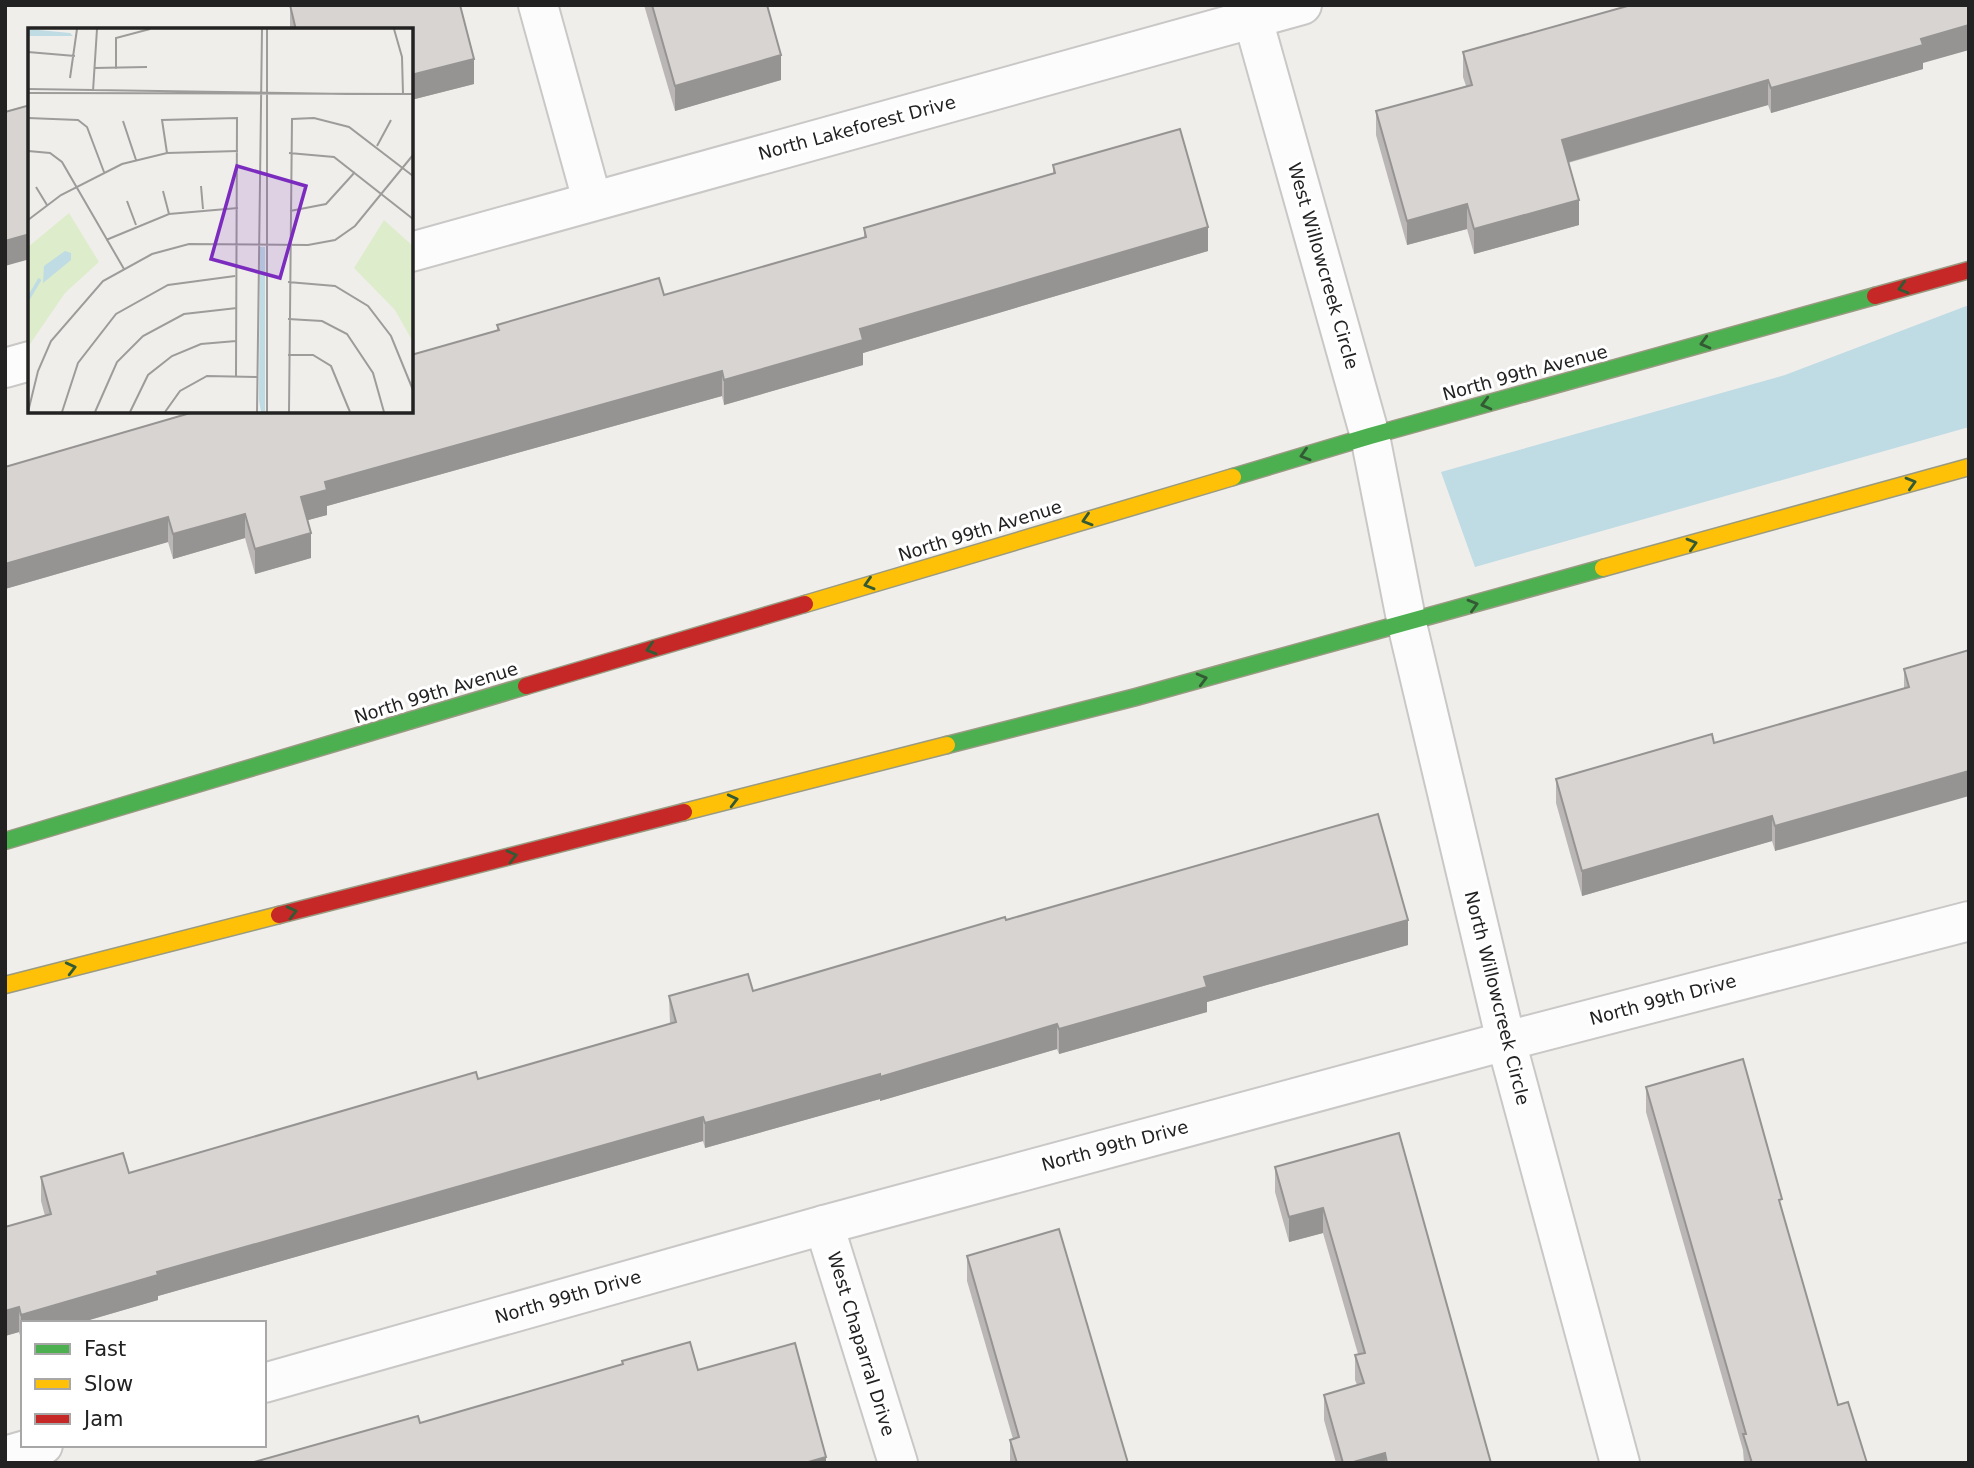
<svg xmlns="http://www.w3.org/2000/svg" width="1974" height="1468" font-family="'DejaVu Sans',sans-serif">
  <rect width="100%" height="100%" fill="#f0eeeb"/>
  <path fill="#bfdbe3" d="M1969 305V427L1475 567 1441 472 1785 375Z"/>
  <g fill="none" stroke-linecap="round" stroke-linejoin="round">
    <g stroke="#c9c8c7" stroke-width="42">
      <g id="street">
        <path d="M538 5 592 200"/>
        <path d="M1249 5 1370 436 1407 624 1506 1041 1620 1463"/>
        <path d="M411 252 1302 5"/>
        <path d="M5 368 30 361"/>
        <path d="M824 1225 898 1463"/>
        <path d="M264 1383 824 1225 1506 1041 1969 921"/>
        <path d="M5 1456 43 1445"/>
      </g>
    </g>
    <g stroke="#999a82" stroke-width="19">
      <g id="fast">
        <path d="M1233 477 1370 436 1875 296"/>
        <path d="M947 745 1136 697 1603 568"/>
        <path d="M5 841 526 686"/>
      </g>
    </g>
    <g stroke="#999a82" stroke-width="19">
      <g id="slow">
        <path d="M1603 568 1969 467"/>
        <path d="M805 604 1233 477"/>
        <path d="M684 812 947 745"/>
        <path d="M5 985 279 915"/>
      </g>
    </g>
    <g stroke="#999a82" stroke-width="19">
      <g id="jam">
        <path d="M1875 296 1969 270"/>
        <path d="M526 686 805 604"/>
        <path d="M279 915 684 812"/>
      </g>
    </g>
    <use href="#street" stroke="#fdfcfc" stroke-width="38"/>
    <use href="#fast" stroke="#4caf50" stroke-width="16"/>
    <use href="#slow" stroke="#ffc107" stroke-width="16"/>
    <use href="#jam" stroke="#c62828" stroke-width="16"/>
  </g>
  <g fill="#b9b6b5">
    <path d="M290 5H460L474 59V84L411 100V30H290Z"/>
    <path d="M644 5H767L781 80 675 111Z"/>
    <path d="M1463 52 1923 63V69L1771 113 1768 105 1568 163 1579 225 1474 254 1467 229 1407 245 1376 135V111L1466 86 1463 77Z"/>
    <path d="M1053 165 1208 251 863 353V365L724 405 722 396 327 506V515L308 520 311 558 255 574 245 538 173 559 168 542 5 589 411 411 497 331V325L664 295 864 238V228L1053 174Z"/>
    <path d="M1969 650 1775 851 1772 841 1582 896 1556 803V779L1714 743 1904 689V669Z"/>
    <path d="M1006 920 1408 945 1207 1002V1012L1059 1054 1057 1049 880 1101V1099L705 1148 703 1141 158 1296V1300L79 1323H23L21 1339 19 1332 5 1336 45 1216 41 1201V1177L129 1173 478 1079 670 1024 669 996 753 991Z"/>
    <path d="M1646 1087 1782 1212 1838 1405 1867 1463H1744L1743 1450 1646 1112Z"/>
    <path d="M1399 1133 1491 1463H1336L1324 1420V1395L1357 1385 1355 1380V1355L1358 1354 1323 1233 1289 1242 1275 1192V1167Z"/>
    <path d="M967 1256 1128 1463H1010V1440L1013 1439 967 1281Z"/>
  </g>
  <g fill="#969493">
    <path d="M1969 25V50L1923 63V69L1771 113V88L1921 39Z"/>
    <path d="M781 55V80L675 111V86Z"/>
    <path d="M474 59V84L411 100V75Z"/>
    <path d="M1768 80V105L1562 164V140Z"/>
    <path d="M1579 200V225L1474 254V229Z"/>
    <path d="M1467 204V229L1407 245V221Z"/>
    <path d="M1208 227V251L863 353V365L724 405V380L860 329Z"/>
    <path d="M30 234V259L5 266V241Z"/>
    <path d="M722 371V396L327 506V515L301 522V497L325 482Z"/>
    <path d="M245 514V538L173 559V534Z"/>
    <path d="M168 517V542L5 589V564Z"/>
    <path d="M311 533V558L255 574V549Z"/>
    <path d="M1969 771V796L1775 851V826Z"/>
    <path d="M1772 816V841L1582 896V871Z"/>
    <path d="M1408 920V945L1207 1002V1012L1059 1054V1029L1204 977Z"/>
    <path d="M1057 1024V1049L880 1101V1077Z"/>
    <path d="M880 1074V1099L705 1148V1123Z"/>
    <path d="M703 1117V1141L158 1296V1300L79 1323H23V1339H21V1315L157 1272Z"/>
    <path d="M1323 1208V1233L1289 1242V1217Z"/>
    <path d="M19 1307V1332L5 1336V1311Z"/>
    <path d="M1385 1453V1463H1350Z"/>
    <path d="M826 1457V1463H805Z"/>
  </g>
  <g fill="#d7d4d2" stroke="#969493" stroke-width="2">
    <path d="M290 5H460L474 59 411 75V30H296Z"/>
    <path d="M652 5H767L781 55 675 86Z"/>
    <path d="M1631 5H1969V25L1921 39 1923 45 1771 88 1768 80 1562 140 1579 200 1474 229 1467 204 1407 221 1376 111 1472 85 1463 52Z"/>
    <path d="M30 105V234L5 241V112Z"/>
    <path d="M1180 129 1208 227 860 329 863 340 724 380 722 371 325 482 327 490 301 497 311 533 255 549 245 514 173 534 168 517 5 564V467L197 411H411V355L499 330 497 325 659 278 664 295 866 237 864 228 1055 173 1053 165Z"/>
    <path d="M1969 650V771L1775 826 1772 816 1582 871 1556 779 1712 734 1714 743 1909 687 1904 669Z"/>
    <path d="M1378 814 1408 920 1204 977 1207 987 1059 1029 1057 1024 880 1077V1074L705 1123 703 1117 157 1272 158 1275 21 1315 19 1307 5 1311V1227L51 1214 41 1177 123 1153 129 1173 476 1072 478 1079 676 1022 669 996 748 974 753 991 1005 917 1006 920Z"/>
    <path d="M1743 1059 1782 1199 1779 1200 1838 1405 1848 1402 1867 1463H1752L1743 1434H1746L1646 1087Z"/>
    <path d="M1399 1133 1491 1463H1387L1385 1453 1350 1463H1343L1324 1395 1364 1383 1355 1355 1365 1353 1323 1208 1289 1217 1275 1167Z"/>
    <path d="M1059 1229 1128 1463H1017L1010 1440 1019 1437 967 1256Z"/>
    <path d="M690 1342 698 1370 795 1343 826 1457 805 1463 254 1462 418 1416 420 1423 623 1364 622 1361Z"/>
  </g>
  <defs><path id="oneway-chevron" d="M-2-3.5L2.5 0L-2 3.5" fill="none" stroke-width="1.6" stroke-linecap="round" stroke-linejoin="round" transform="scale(1.75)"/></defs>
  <g stroke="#335a34">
    <use href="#oneway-chevron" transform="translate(1903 288) rotate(164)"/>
    <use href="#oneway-chevron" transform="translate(1705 343) rotate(165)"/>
    <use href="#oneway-chevron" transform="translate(1486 404) rotate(165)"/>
    <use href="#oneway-chevron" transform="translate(1305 455) rotate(163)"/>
    <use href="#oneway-chevron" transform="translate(1911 483) rotate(-16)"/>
    <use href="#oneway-chevron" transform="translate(1087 520) rotate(163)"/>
    <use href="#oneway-chevron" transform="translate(1692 544) rotate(-16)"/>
    <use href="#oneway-chevron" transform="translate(869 584) rotate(163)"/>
    <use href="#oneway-chevron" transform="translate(1473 605) rotate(-16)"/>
    <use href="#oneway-chevron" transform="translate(651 649) rotate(163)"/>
    <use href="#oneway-chevron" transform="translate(1202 679) rotate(-15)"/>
    <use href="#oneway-chevron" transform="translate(733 800) rotate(-14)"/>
    <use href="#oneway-chevron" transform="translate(512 856) rotate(-14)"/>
    <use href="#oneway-chevron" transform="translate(292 912) rotate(-14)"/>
    <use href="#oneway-chevron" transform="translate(71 968) rotate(-14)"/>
  </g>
  <g text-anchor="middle" stroke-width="6" stroke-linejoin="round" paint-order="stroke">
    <g font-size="18" fill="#222" stroke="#fff">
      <text transform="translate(857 128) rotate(-15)" y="6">North Lakeforest Drive</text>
      <text transform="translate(1323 266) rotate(74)" y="6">West Willowcreek Circle</text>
      <text transform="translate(1525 373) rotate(-15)" y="6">North 99th Avenue</text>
      <text transform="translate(980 531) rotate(-17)" y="6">North 99th Avenue</text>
      <text transform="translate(436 693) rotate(-17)" y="6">North 99th Avenue</text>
      <text transform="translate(1497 998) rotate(76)" y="6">North Willowcreek Circle</text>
      <text transform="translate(1663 1000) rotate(-15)" y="6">North 99th Drive</text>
      <text transform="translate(1115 1146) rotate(-15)" y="6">North 99th Drive</text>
      <text transform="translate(568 1297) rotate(-16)" y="6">North 99th Drive</text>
      <text transform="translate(861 1344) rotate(73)" y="6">West Chaparral Drive</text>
    </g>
  </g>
  <g transform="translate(28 28)">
    <rect width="385" height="385" fill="#f0eeeb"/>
    <path d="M41 185 71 234 37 265 0 319V219ZM356 192 385 218V314L367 282 326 240Z" fill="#ddeccb"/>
    <path d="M0 1 42 5 45 8H0ZM232 219H237V384H233L231 372ZM37 223 43 225V232L15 255 16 238Z" fill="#bfdbe3"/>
    <path fill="none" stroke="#bfdbe3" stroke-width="3.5" d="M0 271 12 251"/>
    <path fill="none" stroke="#9e9c9b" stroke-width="2" d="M239 1V384M366 1 374 29 375 66M0 24 47 28M66 40 119 39M88 41V10L122 1M42 50 49 1M0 61 319 66M65 63 69 1M0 65 385 66M0 90 50 92 59 99 76 144M95 93 108 132M349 118 363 92M0 123 22 125 34 134 96 241M139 125 134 92 209 90 208 348M261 125 306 129 385 191M173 158 175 181M8 159 19 177M135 163 141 186M99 173 108 197M262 183 298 176 327 144M0 192 33 167 94 136 139 125 210 123M78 212 141 186 210 180M260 254 307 258 340 278 363 308 385 362M260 291 294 293 319 306 345 345 356 384M260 327H285L303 338 322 384M0 384 10 343 23 313 75 253 124 226 161 216 280 217 307 212 327 198 385 127M34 384 50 335 88 286 140 257 207 248M67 384 89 334 115 308 156 286 209 280M102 384 120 347 144 328 173 316 208 313M137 384 152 363 179 348 229 349M229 384 234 1M261 384 264 91 286 90 321 99 385 148"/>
    <path fill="#7b2cbf" fill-opacity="0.15" stroke="#7b2cbf" stroke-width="3.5" d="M209 138 278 158 252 250 183 231Z"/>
    <rect width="385" height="385" fill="none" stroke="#222" stroke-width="3.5"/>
  </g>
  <rect width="1974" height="1468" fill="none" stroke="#222222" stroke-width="14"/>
  <rect x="21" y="1321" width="245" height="126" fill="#ffffff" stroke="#a7a7a7" stroke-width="2"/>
  <rect x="35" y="1344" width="35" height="10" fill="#4caf50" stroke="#a7a7a7" stroke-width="2"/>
  <text x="84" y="1356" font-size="21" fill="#222222">Fast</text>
  <rect x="35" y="1379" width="35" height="10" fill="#ffc107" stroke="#a7a7a7" stroke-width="2"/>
  <text x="84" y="1391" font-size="21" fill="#222222">Slow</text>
  <rect x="35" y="1414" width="35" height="10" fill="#c62828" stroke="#a7a7a7" stroke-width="2"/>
  <text x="84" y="1426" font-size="21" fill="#222222">Jam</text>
</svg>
